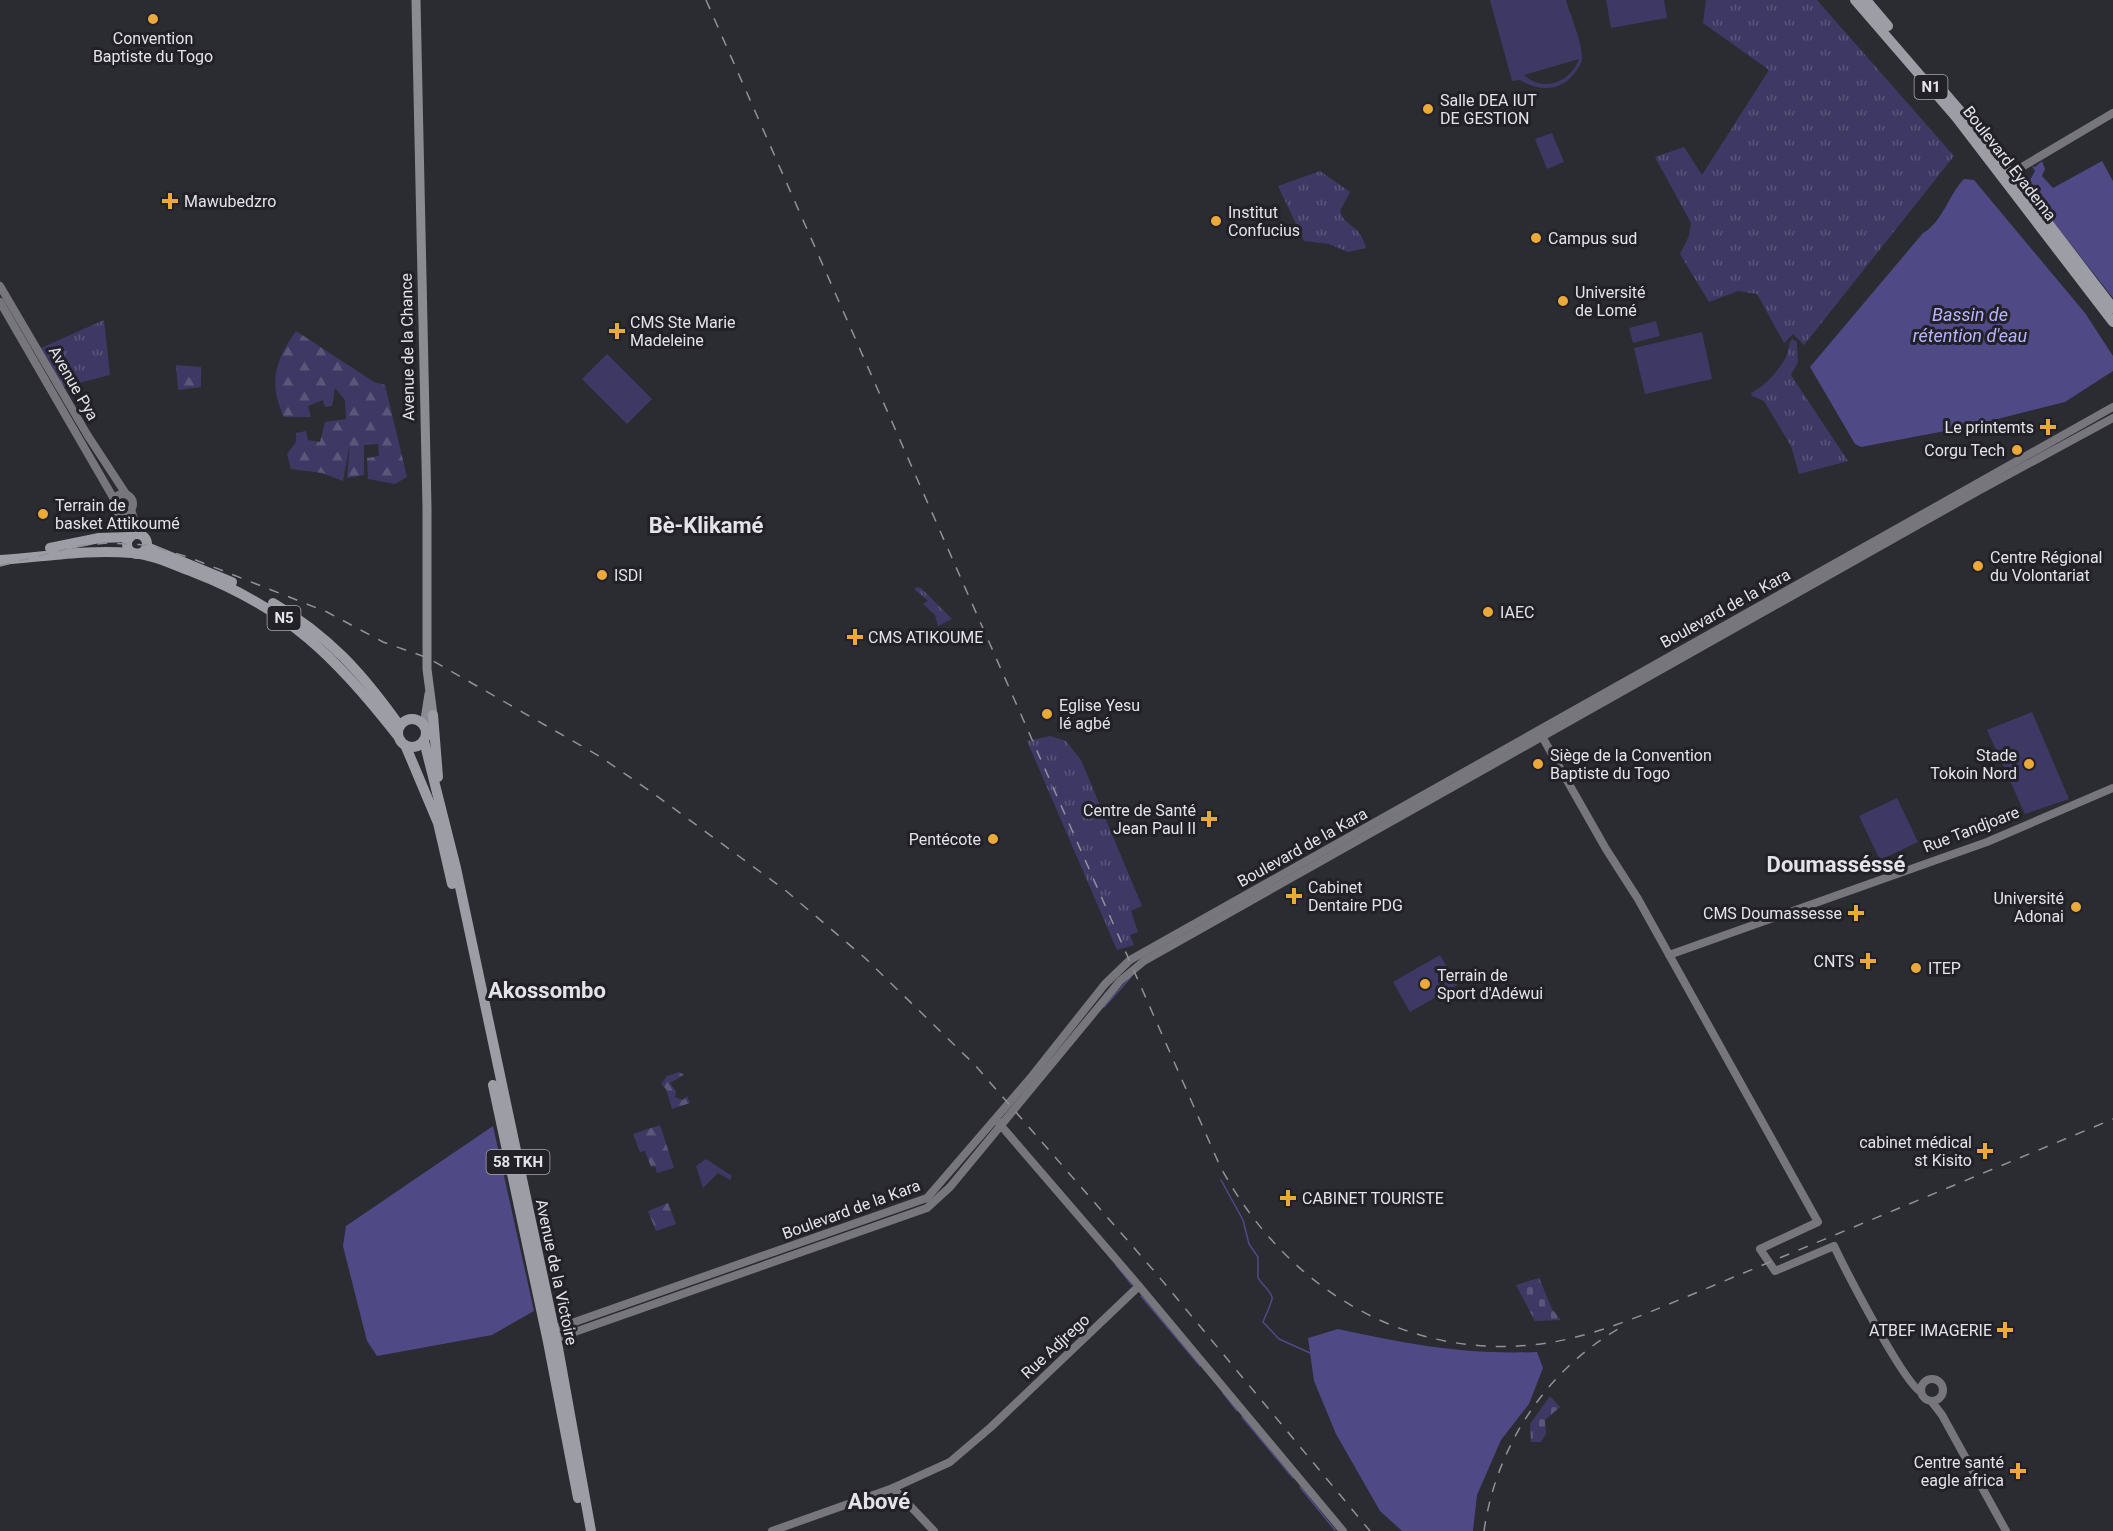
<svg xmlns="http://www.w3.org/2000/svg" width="2113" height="1531" font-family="Roboto,sans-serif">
  <defs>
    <pattern id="grass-tufts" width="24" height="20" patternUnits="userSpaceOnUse" patternTransform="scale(1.5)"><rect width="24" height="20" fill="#3d3964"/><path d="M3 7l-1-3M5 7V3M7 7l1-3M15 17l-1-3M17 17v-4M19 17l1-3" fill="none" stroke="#59567a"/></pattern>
    <pattern id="forest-firs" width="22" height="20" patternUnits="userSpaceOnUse" patternTransform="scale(1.5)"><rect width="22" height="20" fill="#3d3964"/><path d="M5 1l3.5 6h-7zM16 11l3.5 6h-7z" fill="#59567a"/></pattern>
    <pattern id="cemetery-stones" width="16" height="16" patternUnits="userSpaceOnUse" patternTransform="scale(1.5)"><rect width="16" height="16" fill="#3d3964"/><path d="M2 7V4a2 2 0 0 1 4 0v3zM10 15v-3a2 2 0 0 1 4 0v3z" fill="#59567a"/></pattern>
  </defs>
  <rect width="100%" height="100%" fill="#2b2b32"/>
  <g fill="url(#grass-tufts)">
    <path d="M1706 0H1817L1954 156 1804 345 1793 334 1784 343 1757 294 1738 291 1709 302 1680 254 1689 236 1691 223 1655 157 1684 147 1702 175 1769 70 1703 23Z"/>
    <path d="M1320 171 1350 192 1340 211C1345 228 1359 222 1366 248L1348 252 1329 244 1304 241 1278 186Z"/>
    <path d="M104 320 110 375 63 387 41 348Z"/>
    <path d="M1792 339 1797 342 1798 362 1791 375 1848 461 1799 474 1791 446 1764 401 1752 396 1751 393C1764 387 1779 371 1786 357 1789 351 1788 344 1792 339Z"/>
    <path d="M918 587 921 588 952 619 938 626 935 615 923 604 928 601 914 589Z"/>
    <path d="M1050 736 1066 741 1081 760 1142 906 1131 911 1138 932 1130 935 1134 945 1117 950 1027 741Z"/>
  </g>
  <g fill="url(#forest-firs)">
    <path d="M296 331 374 382 385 385 407 477 395 484 368 479 367 458 379 456 378 444 364 445V475L347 478 350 443 343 481 322 473 291 469 287 454 296 442V433L306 431 308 440 320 442 325 422 346 419 345 400 335 388 332 406 325 407 323 400 308 406 311 417H284C268 382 275 361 296 331Z"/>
    <path d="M176 365 201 367V387L178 390Z"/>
    <path d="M679 1072 684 1075 670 1083 676 1091 675 1097 683 1100 687 1096 690 1103 672 1109 666 1089 661 1084 667 1076Z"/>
    <path d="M660 1125 674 1168 657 1173 655 1166 651 1167 645 1151 640 1152 633 1134Z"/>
    <path d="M668 1203 676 1224 656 1231 648 1211Z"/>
  </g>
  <g fill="url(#cemetery-stones)">
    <path d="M1539 1278 1552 1309 1561 1320 1535 1321 1516 1285Z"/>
    <path d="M1550 1396 1560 1407 1545 1420 1546 1434 1541 1442H1531L1530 1424Z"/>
  </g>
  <g fill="#3d3964" fill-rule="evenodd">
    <path d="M1490 0H1566C1571 18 1582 40 1582 59 1582 63 1579 67 1576 71 1562 92 1540 92 1520 80L1512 81ZM1579 59C1571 82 1543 93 1524 75Z"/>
    <path d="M1606 0H1664L1667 18 1611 28Z"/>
    <path d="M1552 133 1564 162 1547 169 1535 139Z"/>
    <path d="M1656 321 1660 336 1633 343 1629 328Z"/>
    <path d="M1702 332 1712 379 1645 394 1634 348Z"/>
    <path d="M607 354 652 399 627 424 582 379Z"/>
    <path d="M2032 712 2069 799 2025 814 1987 730Z"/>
    <path d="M1897 798 1918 842 1880 860 1859 816Z"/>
    <path d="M1440 955 1457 985 1410 1012 1393 982Z"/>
    <path d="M706 1159 732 1176 730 1180 718 1173 703 1188 696 1166Z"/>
  </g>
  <g fill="#4f4986">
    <path d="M2042 161 2045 169 2042 176 2053 188 2102 161 2113 181V298L2026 187 2035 171 2032 166 2035 167Z"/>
    <path d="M1964 179 1974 180 2085 313 2113 356V371L2065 402 1966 427 1861 447 1855 444 1810 367 1923 233C1942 223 1949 194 1964 179Z"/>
    <path d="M493 1126 534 1311 492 1335 377 1356 367 1341 343 1246 346 1226Z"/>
    <path d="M1338 1329C1406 1344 1466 1355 1537 1352L1543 1368 1529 1404 1501 1440 1477 1495 1473 1531H1402L1380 1511 1336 1434 1314 1381 1308 1338Z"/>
  </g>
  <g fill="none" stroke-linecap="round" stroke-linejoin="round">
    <g stroke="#4f4986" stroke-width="1.5">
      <path d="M1104 1007 1131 977"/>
      <path d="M1221 1180 1243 1220 1249 1244 1258 1257V1278C1276 1302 1276 1290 1263 1322L1279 1339 1310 1353"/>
      <path d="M1116 1265 1132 1285"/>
      <path d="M1141 1296 1200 1366"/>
      <path d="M1223 1393 1237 1411"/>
      <path d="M1242 1417 1293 1478"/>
      <path d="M1300 1487 1335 1530"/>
    </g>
    <g stroke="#76767c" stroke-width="8">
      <path d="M2005 177 2113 113"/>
      <path d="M0 286 88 436 126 494"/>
      <path d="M0 302 114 499"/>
      <circle cx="123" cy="504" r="10"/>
      <path d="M131 510 140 535"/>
      <path d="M125 514 132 536"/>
      <path d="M1540 733 1606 849 1638 899 1818 1222 1760 1249 1775 1271 1834 1246C1846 1271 1903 1382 1921 1392"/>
      <path d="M1669 955 1987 842 2113 788"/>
      <path d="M997 1121 1139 1286 1343 1531"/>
      <path d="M549 1331 927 1198 1032 1076 1105 984 1130 960 2113 407"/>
      <path d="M552 1340 927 1208 950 1187 1120 981 1144 961 1980 490 2113 418"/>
      <circle cx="1932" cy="1390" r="11"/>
      <path d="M1932 1402 1942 1415 2006 1531"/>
      <path d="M893 1488 934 1531"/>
      <path d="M772 1531 893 1488 950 1462 991 1427 1139 1286"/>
    </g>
    <g stroke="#8b8b92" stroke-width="9">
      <path d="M416 0 427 508V669L433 715 426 731"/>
      <path d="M424 726 429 694"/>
    </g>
    <g stroke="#9d9da6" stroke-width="10">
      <path d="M1855 0 1956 117 2113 322"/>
      <path d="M1866 0 1888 26"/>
      <path d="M1937 84 1980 134 2113 308"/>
      <circle cx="137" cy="544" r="10"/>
      <path d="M147 547 232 582"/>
      <path d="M50 548 99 538 130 537"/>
      <path d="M0 560C45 557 87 549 132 553 154 555 173 565 193 572 287 608 337 658 397 735"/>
      <path d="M273 603C329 636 362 673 399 725"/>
      <path d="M433 715 438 777"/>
      <circle cx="412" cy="733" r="14"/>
      <path d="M424 741 456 868 558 1348 591 1531"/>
      <path d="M406 747 438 823 452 884"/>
      <path d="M493 1085 548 1342 578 1498"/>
    </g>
    <g stroke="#919197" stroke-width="1.5" stroke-dasharray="10 10" stroke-linecap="butt">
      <path d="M706 0 1220 1166C1282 1282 1397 1358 1532 1345 1573 1341 1612 1327 1650 1312L2113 1119"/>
      <path d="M0 566 78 546 107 543 147 545 188 557 327 612 383 642 428 658 599 756 650 791 785 890 865 958 974 1064 1155 1272 1370 1531"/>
      <path d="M1484 1531C1496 1447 1545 1372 1618 1329"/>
    </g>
  </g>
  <g fill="#eba93a" stroke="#222128" stroke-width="2">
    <circle cx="153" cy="19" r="6"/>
    <circle cx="1428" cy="109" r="6"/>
    <path d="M167 192h6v6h6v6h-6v6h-6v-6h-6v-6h6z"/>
    <circle cx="1216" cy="221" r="6"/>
    <circle cx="1536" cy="238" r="6"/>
    <circle cx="1563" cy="301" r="6"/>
    <path d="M614 322h6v6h6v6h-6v6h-6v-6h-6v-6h6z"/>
    <path d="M2045 418h6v6h6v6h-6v6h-6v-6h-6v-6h6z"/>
    <circle cx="2017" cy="450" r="6"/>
    <circle cx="43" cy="514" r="6"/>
    <circle cx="1978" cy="566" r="6"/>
    <circle cx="602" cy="575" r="6"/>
    <circle cx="1488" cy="612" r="6"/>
    <path d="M852 628h6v6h6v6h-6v6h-6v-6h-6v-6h6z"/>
    <circle cx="1047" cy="714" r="6"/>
    <circle cx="1538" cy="764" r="6"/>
    <circle cx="2029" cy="764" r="6"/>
    <path d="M1206 810h6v6h6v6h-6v6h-6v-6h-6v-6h6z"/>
    <circle cx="993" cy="839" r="6"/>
    <path d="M1291 887h6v6h6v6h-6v6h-6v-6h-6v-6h6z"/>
    <circle cx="2076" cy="907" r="6"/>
    <path d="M1853 904h6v6h6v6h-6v6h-6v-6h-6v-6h6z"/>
    <path d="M1865 952h6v6h6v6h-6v6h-6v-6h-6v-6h6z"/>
    <circle cx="1916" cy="968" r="6"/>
    <circle cx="1425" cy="984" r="6"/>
    <path d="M1982 1142h6v6h6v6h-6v6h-6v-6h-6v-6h6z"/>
    <path d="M1285 1189h6v6h6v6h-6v6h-6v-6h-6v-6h6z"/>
    <path d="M2002 1321h6v6h6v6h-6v6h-6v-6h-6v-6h6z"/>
    <path d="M2015 1462h6v6h6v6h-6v6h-6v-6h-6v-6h6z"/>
  </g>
  <g text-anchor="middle" stroke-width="6" stroke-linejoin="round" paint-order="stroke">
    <g fill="#222128" stroke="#a9a9ae" stroke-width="1.5">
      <rect x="1914.5" y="75" width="33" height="24" rx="4.5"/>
      <rect x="267.5" y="606" width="33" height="24" rx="4.5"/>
      <rect x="486.5" y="1150" width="63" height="24" rx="4.5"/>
    </g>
    <g font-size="15" font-weight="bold" fill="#e3e3e8">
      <text x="1931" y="92">N1</text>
      <text x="284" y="623">N5</text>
      <text x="518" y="1167">58 TKH</text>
    </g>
    <g font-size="16" fill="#e3e3e8" stroke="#222128" text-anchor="start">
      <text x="153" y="44" text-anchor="middle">Convention<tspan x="153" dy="18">Baptiste du Togo</tspan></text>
      <text x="1440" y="106">Salle DEA IUT<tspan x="1440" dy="18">DE GESTION</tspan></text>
      <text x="184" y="207">Mawubedzro</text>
      <text x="1228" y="218">Institut<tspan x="1228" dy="18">Confucius</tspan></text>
      <text x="1548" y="244">Campus sud</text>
      <text x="1575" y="298">Université<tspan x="1575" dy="18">de Lomé</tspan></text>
      <text x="630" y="328">CMS Ste Marie<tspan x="630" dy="18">Madeleine</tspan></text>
      <text x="2034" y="433" text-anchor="end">Le printemts</text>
      <text x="2005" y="456" text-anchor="end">Corgu Tech</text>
      <text x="55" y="511">Terrain de<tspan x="55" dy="18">basket Attikoumé</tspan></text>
      <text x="1990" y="563">Centre Régional<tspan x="1990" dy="18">du Volontariat</tspan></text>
      <text x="614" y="581">ISDI</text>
      <text x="1500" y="618">IAEC</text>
      <text x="868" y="643">CMS ATIKOUME</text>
      <text x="1059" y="711">Eglise Yesu<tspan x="1059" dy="18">lé agbé</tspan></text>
      <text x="1550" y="761">Siège de la Convention<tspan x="1550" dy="18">Baptiste du Togo</tspan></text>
      <text x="2017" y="761" text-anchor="end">Stade<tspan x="2017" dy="18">Tokoin Nord</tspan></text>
      <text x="1196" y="816" text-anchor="end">Centre de Santé<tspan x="1196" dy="18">Jean Paul II</tspan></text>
      <text x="981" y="845" text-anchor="end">Pentécote</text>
      <text x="1308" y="893">Cabinet<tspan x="1308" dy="18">Dentaire PDG</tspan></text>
      <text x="2064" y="904" text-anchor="end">Université<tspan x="2064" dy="18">Adonai</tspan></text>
      <text x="1842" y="919" text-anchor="end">CMS Doumassesse</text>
      <text x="1854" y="967" text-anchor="end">CNTS</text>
      <text x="1928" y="974">ITEP</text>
      <text x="1437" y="981">Terrain de<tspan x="1437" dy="18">Sport d'Adéwui</tspan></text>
      <text x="1972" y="1148" text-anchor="end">cabinet médical<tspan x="1972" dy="18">st Kisito</tspan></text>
      <text x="1302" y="1204">CABINET TOURISTE</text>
      <text x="1992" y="1336" text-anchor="end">ATBEF IMAGERIE</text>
      <text x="2004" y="1468" text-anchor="end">Centre santé<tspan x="2004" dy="18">eagle africa</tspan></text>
    </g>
    <g font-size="16" fill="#e3e3e8" stroke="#222128">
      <text transform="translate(2010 163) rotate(52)" y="6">Boulevard Eyadema</text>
      <text transform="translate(407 347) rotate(-91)" y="6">Avenue de la Chance</text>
      <text transform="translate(74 383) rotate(60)" y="6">Avenue Pya</text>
      <text transform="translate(1725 608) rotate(-29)" y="6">Boulevard de la Kara</text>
      <text transform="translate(1971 829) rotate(-21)" y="6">Rue Tandjoare</text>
      <text transform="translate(1302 847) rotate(-29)" y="6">Boulevard de la Kara</text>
      <text transform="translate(851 1209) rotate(-20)" y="6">Boulevard de la Kara</text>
      <text transform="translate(557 1272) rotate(78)" y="6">Avenue de la Victoire</text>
      <text transform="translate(1055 1346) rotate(-43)" y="6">Rue Adjrego</text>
    </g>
    <g font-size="18" font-style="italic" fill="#b8b5fe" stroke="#222128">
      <text x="1970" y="321">Bassin de<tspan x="1970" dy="21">rétention d'eau</tspan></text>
    </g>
    <g font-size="22" font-weight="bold" fill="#e3e3e8" stroke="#222128">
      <text x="706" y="533">Bè-Klikamé</text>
      <text x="1836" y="872">Doumasséssé</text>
      <text x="547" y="998">Akossombo</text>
      <text x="879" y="1509">Abové</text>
    </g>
  </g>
</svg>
